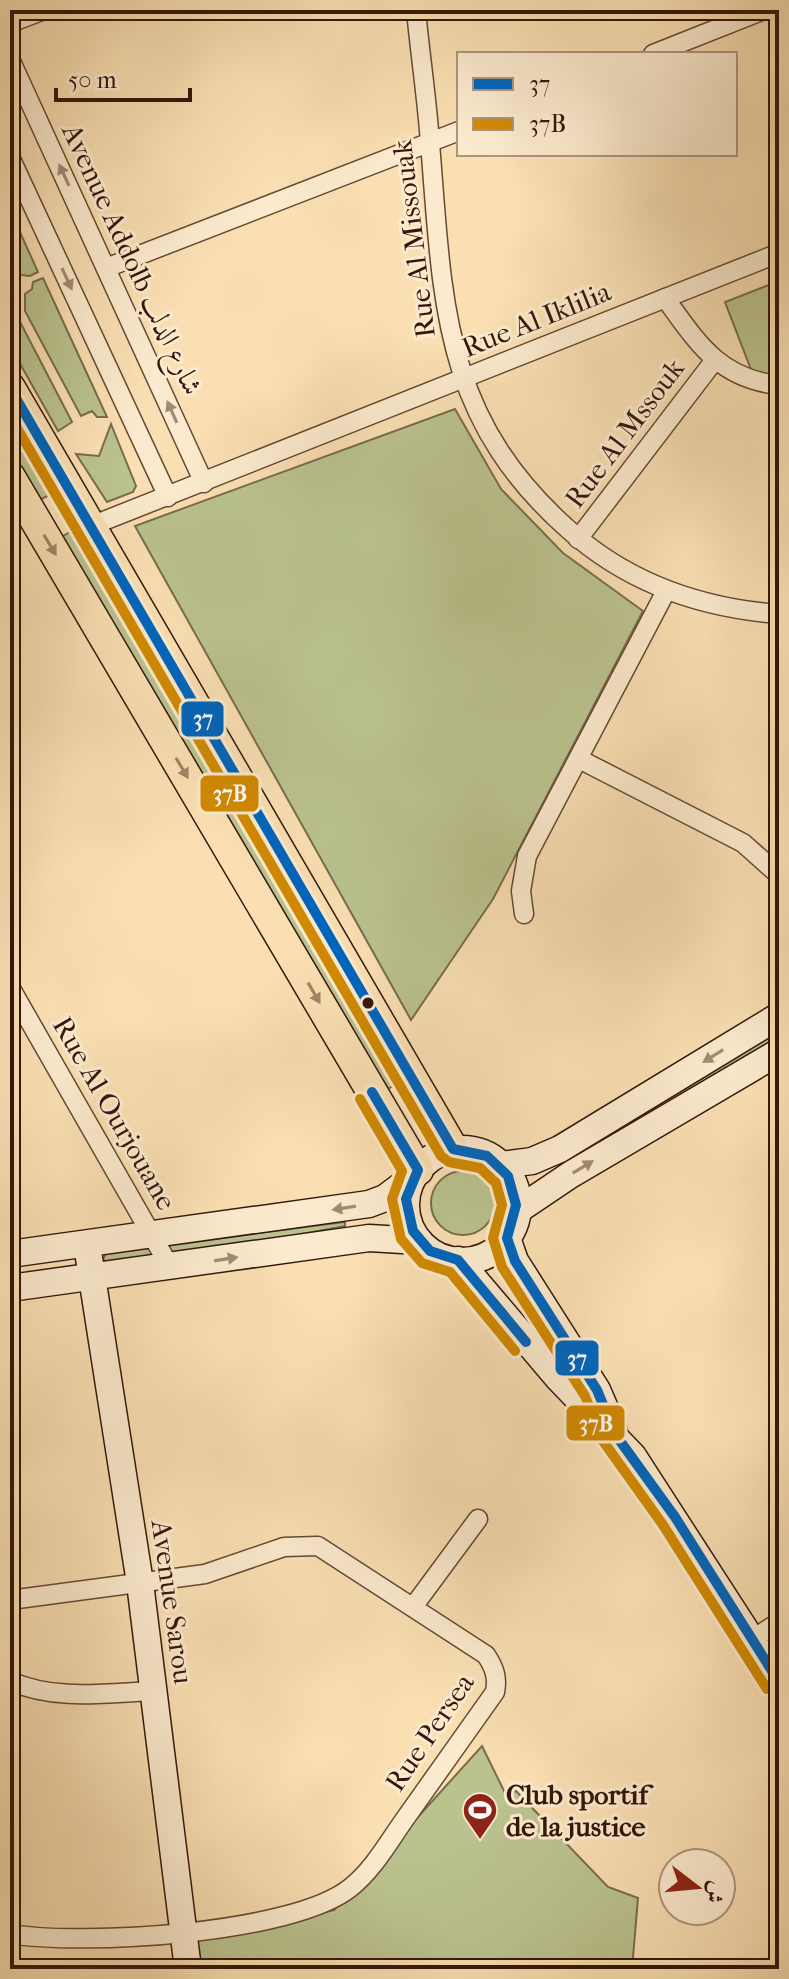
<svg xmlns="http://www.w3.org/2000/svg" width="789" height="1979" font-family="'IM FELL French Canon',Amiri,serif">
  <rect width="100%" height="100%" fill="#f9dfb2"/>
  <filter id="stains"><feTurbulence type="fractalNoise" baseFrequency=".0025" numOctaves="4"/><feColorMatrix values="0 0 0 0 .2 0 0 0 0 .09 0 0 0 0 .02 0 0 0 .5 -.17"/></filter>
  <radialGradient id="worn" r=".72"><stop offset=".6" stop-color="#630" stop-opacity="0"/><stop offset="1" stop-color="#630" stop-opacity=".3"/></radialGradient>
  <g fill="#bac28e" stroke="#786c4c" stroke-width="2">
    <path d="M10 210 38 272 30 276 12 274 10 271Z"/>
    <path d="M43 278 107 417H97L92 411 81 416 25 311V294L32 289 33 282Z"/>
    <path d="M779 281V370L755 380 725 302Z"/>
    <path d="M10 313 17 316 72 422 58 431 10 346Z"/>
    <path d="M455 409 501 489 563 553 643 611 493 899 411 1020 135 526Z"/>
    <path d="M10 413 56 492 37 501 10 455Z"/>
    <path d="M111 424 136 486 133 492 107 502 76 454 99 456Z"/>
    <path d="M78 527 219 769 200 780 60 538Z"/>
    <path d="M239 803 402 1081 384 1091 221 814Z"/>
    <path d="M779 1026V1040L586 1154 583 1149Z"/>
    <circle cx="463" cy="1203" r="32"/>
    <path d="M345 1222V1226L247 1244 106 1262 103 1259 107 1252Z"/>
    <path d="M482 1746 506 1795 516 1791 608 1887 638 1898 632 1969H195L194 1941 334 1910Z"/>
  </g>
  <g fill="none" stroke-linecap="round" stroke-linejoin="round">
    <g stroke="#664834" stroke-width="21">
      <g id="street">
        <path d="M416 10C420 54 427 99 430 143 443 301 441 417 569 530 628 583 700 608 779 614"/>
        <path d="M10 23 44 10"/>
        <path d="M653 54 764 10"/>
        <path d="M10 59 204 483"/>
        <path d="M10 157 168 497"/>
        <path d="M106 268 459 131"/>
        <path d="M665 298C697 342 719 379 779 385"/>
        <path d="M91 526 779 253"/>
        <path d="M578 539 714 361"/>
        <path d="M579 759 743 843 779 875"/>
        <path d="M524 914 521 891 527 856 666 591"/>
        <path d="M10 987 170 1267"/>
        <path d="M10 1600 205 1574 284 1547 318 1546 486 1655C494 1667 498 1677 495 1692 466 1733 436 1775 407 1816 389 1841 374 1869 350 1888 292 1934 83 1946 10 1934"/>
        <path d="M413 1607 478 1519"/>
        <path d="M751 1640 779 1622"/>
        <path d="M10 1681C55 1701 105 1693 153 1691"/>
      </g>
    </g>
    <g stroke="#35160a" stroke-width="29">
      <g id="secondary">
        <circle cx="462" cy="1205" r="56"/>
        <path d="M502 1165 532 1161 560 1149 779 1016"/>
        <path d="M518 1210 570 1175 779 1052"/>
        <path d="M507 1238 515 1261 597 1390 613 1427"/>
        <path d="M87 1245 140 1583 188 1969"/>
        <path d="M10 1254 369 1204 385 1198 413 1177"/>
        <path d="M458 1260 559 1379 633 1456 779 1682"/>
        <path d="M10 1288 369 1238 419 1241"/>
      </g>
    </g>
    <g stroke="#35160a" stroke-width="33">
      <g id="primary">
        <path d="M10 388 453 1149"/>
        <path d="M10 477 418 1170"/>
      </g>
    </g>
    <use href="#street" stroke="#fbeacd" stroke-width="18"/>
    <use href="#secondary" stroke="#fbeacd" stroke-width="26"/>
    <use href="#primary" stroke="#f9dfb2" stroke-width="30"/>
    <g stroke="#fbeacd" stroke-width="16">
      <g id="bus-1">
        <path d="M10 388 453 1149 487 1156 508 1176 516 1205 507 1238 515 1261 597 1390 615 1434 675 1517 779 1682"/>
        <path d="M372 1092 418 1170 406 1199 413 1231 430 1251 458 1260 526 1342"/>
      </g>
    </g>
    <g stroke="#fbeacd" stroke-width="16">
      <g id="bus-2">
        <path d="M10 416 441 1156 449 1162 480 1168 496 1183 502 1205 493 1238 502 1267 585 1396 603 1441 663 1525 767 1689"/>
        <path d="M360 1099 402 1171 392 1199 401 1239 422 1263 450 1272 515 1351"/>
      </g>
    </g>
    <use href="#bus-1" stroke="#0065bd" stroke-width="10"/>
    <use href="#bus-2" stroke="#d08902" stroke-width="10"/>
  </g>
  <defs><path id="oneway-solid" d="M-6-.8H1V-3.2L6.5 0L1 3.2V.8H-6Z" transform="scale(2)"/></defs>
  <g fill="#a28b75">
    <use href="#oneway-solid" transform="translate(64 175) rotate(-115)"/>
    <use href="#oneway-solid" transform="translate(67 279) rotate(65)"/>
    <use href="#oneway-solid" transform="translate(172 412) rotate(-114)"/>
    <use href="#oneway-solid" transform="translate(713 1056) rotate(148)"/>
    <use href="#oneway-solid" transform="translate(583 1167) rotate(-31)"/>
    <use href="#oneway-solid" transform="translate(344 1208) rotate(171)"/>
    <use href="#oneway-solid" transform="translate(226 1259) rotate(-9)"/>
  </g>
  <g fill="#a18566">
    <use href="#oneway-solid" transform="translate(50 545) rotate(59)"/>
    <use href="#oneway-solid" transform="translate(182 768) rotate(59)"/>
    <use href="#oneway-solid" transform="translate(314 993) rotate(60)"/>
  </g>
  <defs>
    <g id="stadium-pin" transform="scale(1.8)"><path d="M0 17L-7.5 6A9.5 9.5 0 1 1 7.5 6Z" fill="#8f2418" stroke="#fbeacd"/><path d="M0-5a6.5 5 0 1 0 0 10a6.5 5 0 1 0 0-10ZM-3.5-1.8h7v3.6h-7Z" fill="#fff"/></g>
  </defs>
  <g fill-rule="evenodd">
    <use href="#stadium-pin" x="480" y="1810"/>
  </g>
  <circle fill="#35160a" stroke="#fbeacd" stroke-width="3" cx="368" cy="1003" r="7"/>
  <g text-anchor="middle" stroke-width="6" stroke-linejoin="round" paint-order="stroke">
    <g font-size="28" fill="#35160a" stroke="#fbeacd">
      <text transform="translate(413 239) rotate(-97)" y="10">Rue Al Missouak</text>
      <text transform="translate(133 259) rotate(65)" y="10">Avenue Addolb شارع الدلب</text>
      <text transform="translate(536 319) rotate(-22)" y="10">Rue Al Iklilia</text>
      <text transform="translate(624 433) rotate(-53)" y="10">Rue Al Mssouk</text>
      <text transform="translate(115 1113) rotate(60)" y="10">Rue Al Ourjouane</text>
      <text transform="translate(173 1602) rotate(82)" y="10">Avenue Sarou</text>
      <text transform="translate(429 1732) rotate(-56)" y="10">Rue Persea</text>
    </g>
    <g font-size="28" font-weight="bold" fill="#35160a" stroke="#fbeacd" text-anchor="start">
      <text x="506" y="1804">Club sportif<tspan x="506" dy="32">de la justice</tspan></text>
    </g>
  </g>
  <g stroke="#fbeacd" stroke-width="3">
    <rect x="180" y="700" width="45" height="38" rx="8" fill="#0065bd"/>
    <rect x="199" y="774" width="61" height="39" rx="8" fill="#d08902"/>
    <rect x="554" y="1339" width="46" height="38" rx="8" fill="#0065bd"/>
    <rect x="565" y="1404" width="61" height="38" rx="8" fill="#d08902"/>
  </g>
  <g font-size="22" text-anchor="middle" font-weight="bold" fill="#fff">
    <text x="203" y="726">37</text>
    <text x="230" y="801">37B</text>
    <text x="577" y="1366">37</text>
    <text x="596" y="1431">37B</text>
  </g>
  <rect width="789" height="1979" fill="none" stroke="#f9dfb2" stroke-width="40"/>
  <rect x="12" y="12" width="765" height="1955" fill="none" stroke="#35160a" stroke-width="4"/>
  <rect x="20" y="20" width="749" height="1939" fill="none" stroke="#35160a" stroke-width="2"/>
  <rect x="457" y="52" width="280" height="104" fill="#fbeacd" stroke="#ac957f" stroke-width="2"/>
  <rect x="473" y="78" width="40" height="12" fill="#0065bd" stroke="#ac957f" stroke-width="2"/>
  <text x="529" y="92" font-size="24" fill="#35160a">37</text>
  <rect x="473" y="118" width="40" height="12" fill="#d08902" stroke="#ac957f" stroke-width="2"/>
  <text x="529" y="132" font-size="24" fill="#35160a">37B</text>
  <g transform="translate(697 1887) rotate(106)"><circle r="38" fill="#fbeacd" stroke="#ac957f" stroke-width="2"/>
  <path d="M0-6L14 30L0 20L-14 30Z" fill="#8f2418"/>
  <text y="-12" font-size="22" font-weight="bold" text-anchor="middle" fill="#35160a">ش</text>
  </g>
  <path d="M56 88v12h134v-12" fill="none" stroke="#35160a" stroke-width="4"/>
  <text x="68" y="88" font-size="24" fill="#35160a" stroke="#fbeacd" stroke-width="6" paint-order="stroke">50 m</text>
  <rect width="100%" height="100%" filter="url(#stains)"/>
  <rect width="100%" height="100%" fill="url(#worn)"/>
</svg>
